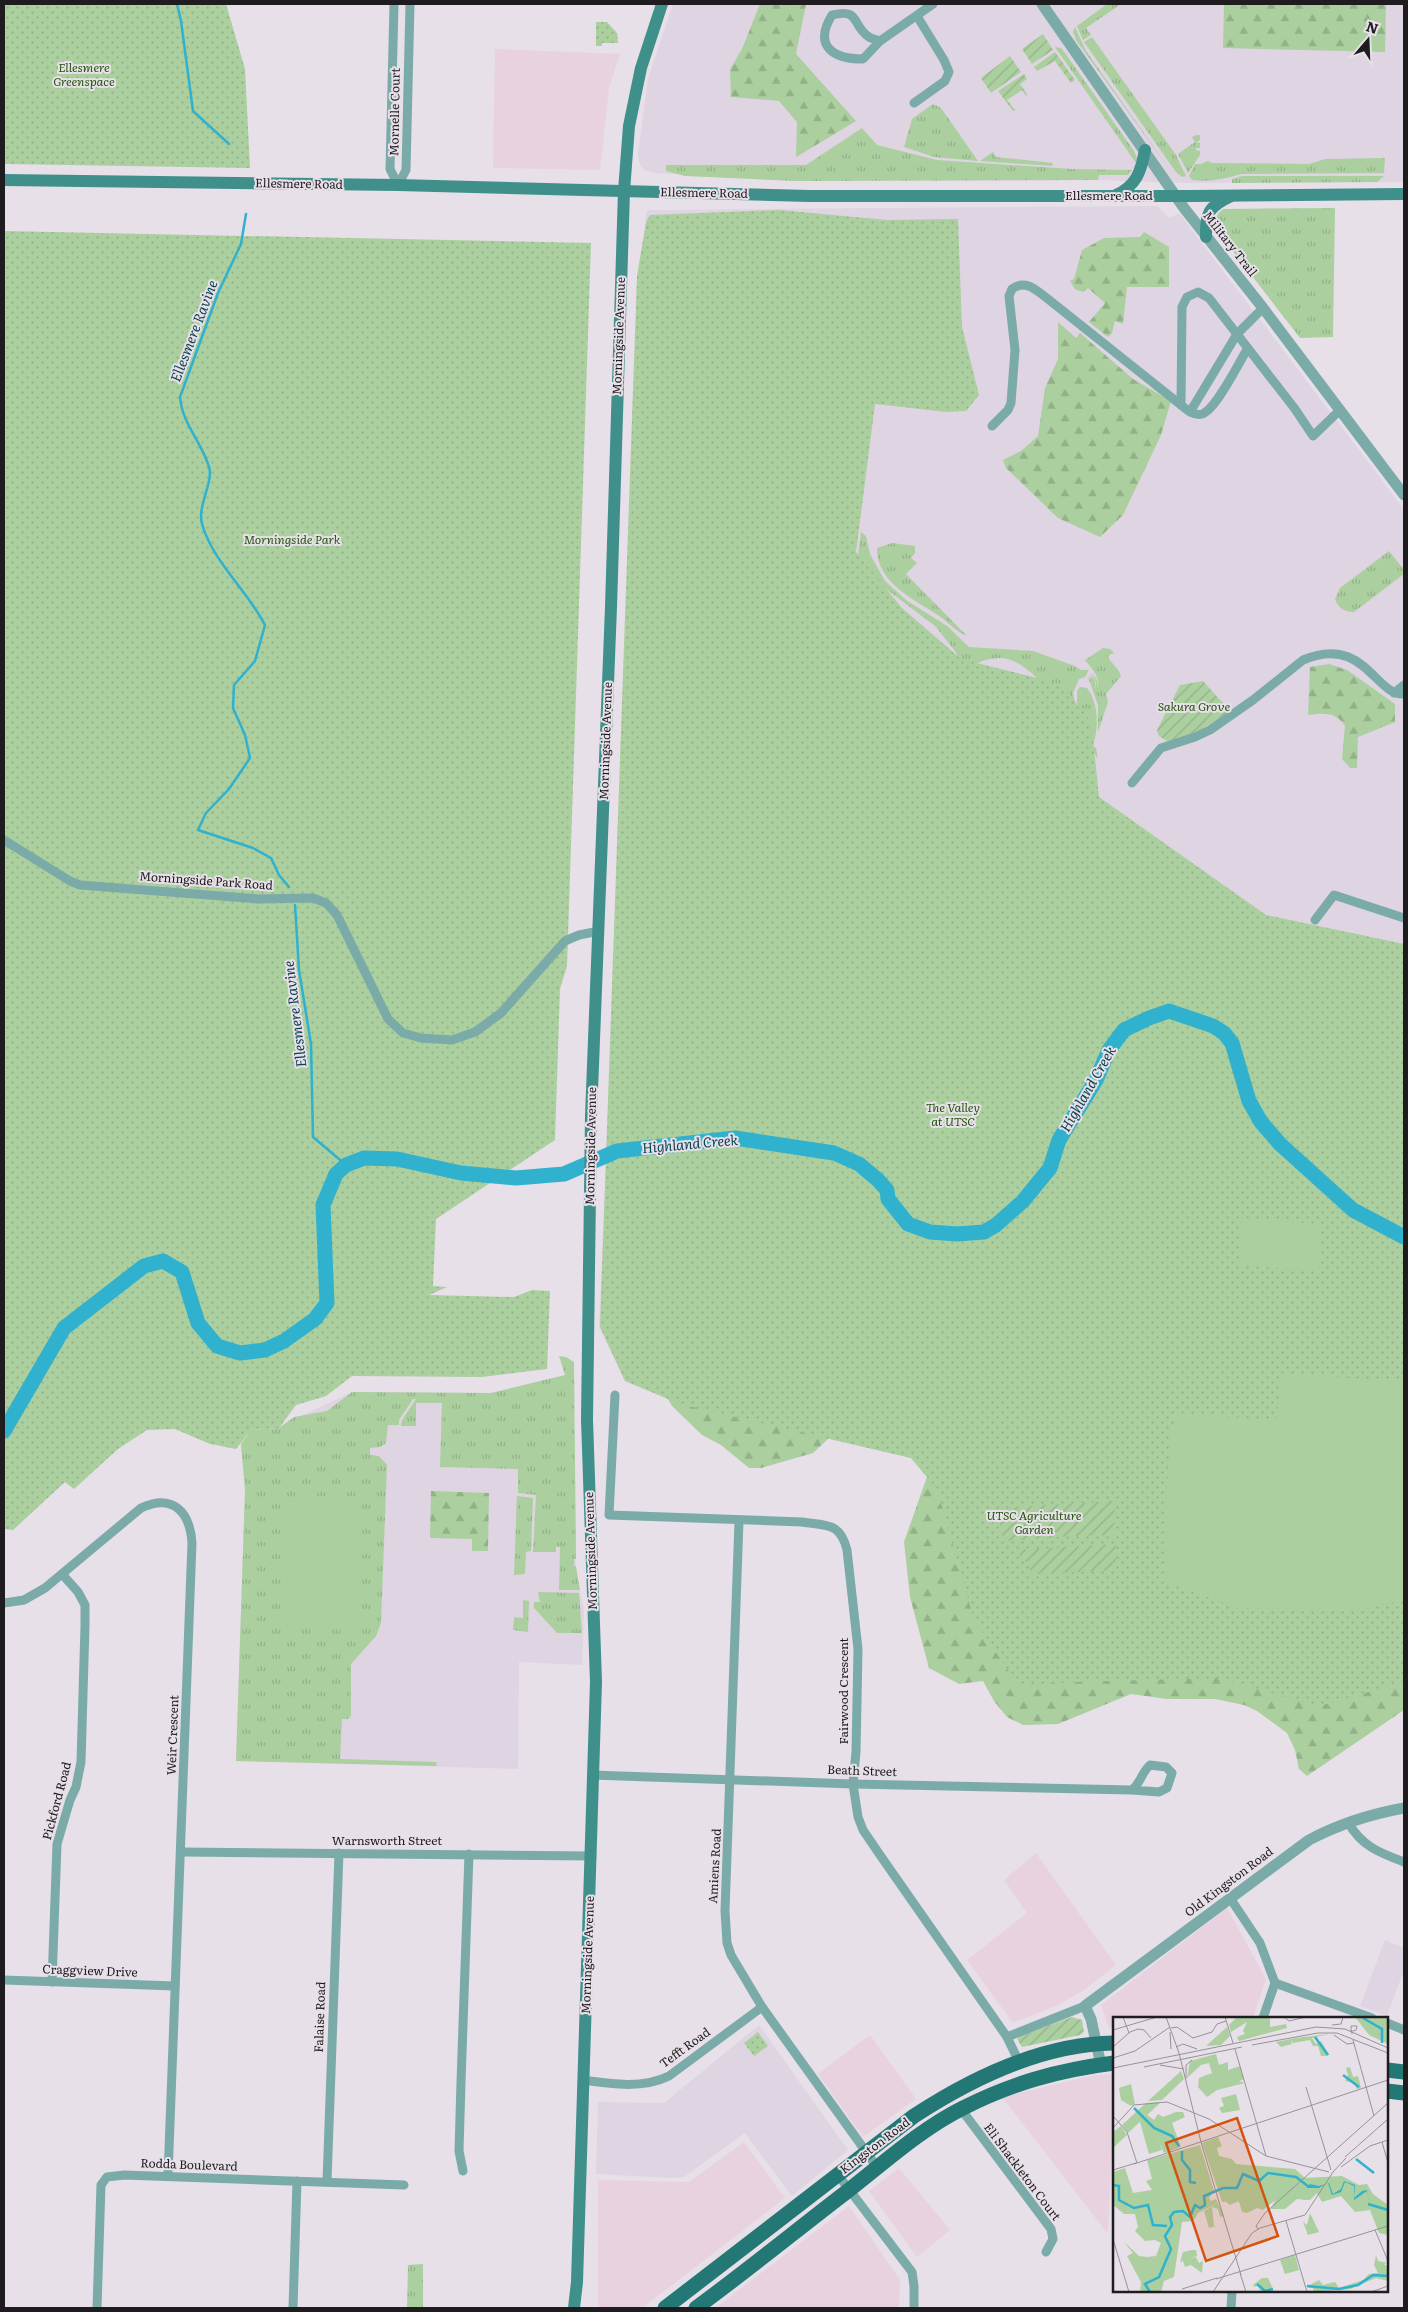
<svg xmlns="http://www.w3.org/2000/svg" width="1408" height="2312" font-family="Literata,serif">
  <defs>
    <pattern id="grass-tufts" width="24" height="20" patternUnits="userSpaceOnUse" patternTransform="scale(1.25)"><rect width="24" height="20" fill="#abcf9f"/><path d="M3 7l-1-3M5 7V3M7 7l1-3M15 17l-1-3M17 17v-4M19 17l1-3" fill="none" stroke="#93b188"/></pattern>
    <pattern id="forest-firs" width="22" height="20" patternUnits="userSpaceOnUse" patternTransform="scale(1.25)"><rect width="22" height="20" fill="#abcf9f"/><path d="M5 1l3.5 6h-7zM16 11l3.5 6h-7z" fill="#93b188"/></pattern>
    <pattern id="park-dots" width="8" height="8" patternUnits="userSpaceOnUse" patternTransform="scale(1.25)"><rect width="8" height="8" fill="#abcf9f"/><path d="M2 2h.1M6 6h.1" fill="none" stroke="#93b188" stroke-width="1.8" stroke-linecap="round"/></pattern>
    <pattern id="garden-furrows" width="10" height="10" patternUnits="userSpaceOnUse" patternTransform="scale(1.25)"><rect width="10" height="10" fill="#abcf9f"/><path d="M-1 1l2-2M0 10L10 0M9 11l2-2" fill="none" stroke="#93b188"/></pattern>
  </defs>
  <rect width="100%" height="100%" fill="#e7e0e8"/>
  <g fill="#e8d2e0">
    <path d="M495 49 620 54 609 88 600 170 493 168Z"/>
    <path d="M1036 1853 1116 1965 1084 1990 1056 2006 1013 2023 967 1960 1027 1913 1004 1880Z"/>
    <path d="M1227 1908 1266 1979 1253 2018H1114V2028H1109L1101 2005Z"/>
    <path d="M870 2035 916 2099 863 2137 818 2074Z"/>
    <path d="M1114 2074V2159H1111L1108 2234 1002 2097 1094 2075Z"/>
    <path d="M744 2142 785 2198 642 2308H598V2180L689 2182Z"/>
    <path d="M899 2168 950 2230 917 2257 869 2191Z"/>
    <path d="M849 2206 900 2280 899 2308H715Z"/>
  </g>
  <g fill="#dfd4e2">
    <path d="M673 4H1404V182L1185 183 1100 180 796 181 655 173 644 170 640 165 638 154 648 79Z"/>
    <path d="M1157 206 1170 218 1179 213 1404 509V1699L937 1489 911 1458 680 1404 625 1381 599 1327 646 212 649 210Z"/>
    <path d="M573 1374 576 1574 584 1611 582 1665 519 1662 518 1769 236 1761 245 1490 241 1444 352 1392 490 1393Z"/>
    <path d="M1385 1940 1404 1948V1970L1387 2016 1360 2006Z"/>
    <path d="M759 2025 848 2150 792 2196 745 2133 684 2177 672 2178 596 2174 598 2102 664 2103Z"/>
  </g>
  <g fill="url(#grass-tufts)">
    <path d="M1107 4H1121L1086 28 1091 35 1083 40 1077 26Z"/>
    <path d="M1075 27 1086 51 1175 177 1076 40 1073 32Z"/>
    <path d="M1092 37 1176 155 1186 176 1182 177 1176 172 1084 42Z"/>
    <path d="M1055 47 1061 48 1065 53 1134 151 1137 158 1136 163Z"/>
    <path d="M933 104 941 108 978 161 934 157 904 147 912 119Z"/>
    <path d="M862 128 877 145 937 160 1072 169 1132 170 1128 175H1099L1098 180 796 181 685 176 666 171V165H806Z"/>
    <path d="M1196 135H1200V140L1196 142 1200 143V148H1196V150L1200 151V155L1188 173 1178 154 1195 142 1192 137Z"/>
    <path d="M993 152 996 157 1053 163 1052 166 980 161Z"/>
    <path d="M1385 158 1384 173 1241 174C1225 179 1209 182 1192 180L1189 176 1195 164H1201L1208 161 1212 163 1309 164 1325 159Z"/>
    <path d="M1242 176H1384L1377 182 1232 183V179Z"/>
    <path d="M1335 208 1333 337 1300 338 1215 228C1214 220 1217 212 1224 209Z"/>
    <path d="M861 532 866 536 870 554 885 581 906 600 947 626 969 647 1033 651 1075 666 1081 670H1089L1085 677 1079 679 1073 693 1076 706C1063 697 1049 689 1038 679 1011 653 997 653 964 669L955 651 935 626 873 579 858 556Z"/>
    <path d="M892 543 915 546V553L911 558 917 563 906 574 967 636C958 633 950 624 942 618 918 601 876 584 877 548Z"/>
    <path d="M1389 551 1404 570V574L1354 612C1344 612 1338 608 1335 599L1340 588Z"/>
    <path d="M1103 648 1110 649 1114 653 1109 655V659L1119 671 1121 676 1106 694 1108 702 1098 732V705L1088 677 1092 679 1094 688 1090 674 1095 681 1096 689V682L1091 672 1097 680 1098 688C1100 676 1092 669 1085 660Z"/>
    <path d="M1080 687 1087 688C1098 701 1100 731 1092 746L1096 748 1098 759C1084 737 1076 717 1077 691Z"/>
    <path d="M559 1356 566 1357 574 1362 576 1559H574V1566H576L580 1590H559L560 1547H556V1552H533L536 1495 518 1493V1469L440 1467 442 1403H416V1426H401L402 1420 416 1399H413L399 1420V1425H388L386 1443 380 1447 370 1448V1455L379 1456 387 1465 381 1623 376 1636 351 1664V1716L348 1719H342L340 1759 436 1762 437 1766 236 1761 245 1490 241 1444 251 1430 279 1428 294 1417 327 1411 352 1392 491 1393 565 1375Z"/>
    <path d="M517 1496 533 1498 531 1551 526 1552 525 1574 514 1575Z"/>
    <path d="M538 1592 579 1593 582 1633H557L534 1608V1602H540Z"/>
    <path d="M523 1600 529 1601 528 1632 513 1630 514 1617 523 1618Z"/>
    <path d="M423 2264V2308H407L408 2265Z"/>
  </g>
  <g fill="url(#forest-firs)">
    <path d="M760 4H806L796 54 856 121 796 157 797 122 779 101 731 97 730 69 742 49Z"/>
    <path d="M1224 4H1386L1385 52 1223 48Z"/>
    <path d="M1144 232 1169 247V287H1127L1123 324 1115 321 1112 333 1108 337 1089 322 1105 303 1088 288 1084 292 1076 290 1070 281 1074 279 1082 250 1104 238 1140 237Z"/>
    <path d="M1058 322 1076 338 1080 333 1133 379 1171 401 1161 435 1123 515 1100 537 1058 518 1006 468 1003 460 1021 451 1038 436 1045 388 1058 359Z"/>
    <path d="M1329 664 1347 670 1395 704V722L1358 737 1357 768H1350L1342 759 1345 726C1336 712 1324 713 1308 715L1310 667Z"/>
    <path d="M653 1264 720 1285 721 1316 728 1327 778 1343 826 1340 885 1327 1015 1356 1041 1357 1063 1349 1092 1320 1114 1303 1136 1302 1159 1326 1161 1337 1157 1366 1164 1399 1150 1445 1125 1474 1094 1501 1010 1516 994 1521 993 1548 1006 1586 1018 1597 1040 1603 1090 1600 1161 1585 1240 1612 1319 1611 1384 1594 1404 1596V1710L1307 1776 1299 1769 1295 1750 1287 1733 1257 1711 1244 1705 1215 1699H1167L1131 1694 1058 1724 1023 1725 1007 1717 994 1701 983 1681 959 1684 929 1668 910 1597 904 1542 934 1457 889 1442 844 1424 813 1453 761 1468H749L721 1445 702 1435 672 1406 654 1375 639 1362 633 1345 638 1325V1273Z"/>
    <path d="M431 1491 489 1493 488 1551H472V1539L430 1538Z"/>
  </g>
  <g fill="url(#park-dots)">
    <path d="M4 4H226L245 69 250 168 4 164Z"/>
    <path d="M596 22H607L617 33 618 43H602V46H596Z"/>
    <path d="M779 210 887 220 958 219 962 327 979 395 966 411 947 412 875 404 856 552 902 608 961 659 1061 684 1089 719 1093 738 1099 797 1266 915 1404 944V1682L1319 1706 1218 1678 1075 1682 1019 1686 974 1620 937 1489 911 1458 680 1404 625 1381 600 1327 637 276 646 222 650 215Z"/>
    <path d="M4 231 591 243 567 966 560 989 555 1140 436 1219 433 1286 447 1287 429 1295 514 1297 532 1290 550 1291 547 1369 482 1377 352 1376 326 1396 296 1405 279 1428 251 1430 236 1449 210 1444 175 1429 147 1430 118 1449 74 1489 65 1482 13 1530 4 1529Z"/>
    <path d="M758 2032 768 2046 754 2056 744 2043Z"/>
  </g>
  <g fill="url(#garden-furrows)">
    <path d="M1043 34 1053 50 1032 64 1022 49Z"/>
    <path d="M1055 52 1075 80 1071 83 1055 61 1037 71 1034 67Z"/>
    <path d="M1010 56 1021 72 991 93 981 78Z"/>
    <path d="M1024 74 1027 79 1020 84 1027 94 1026 96 1022 90 1007 100 1015 110 1013 111 998 91Z"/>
    <path d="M1203 681 1230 711 1190 737 1167 741 1159 736 1157 730 1180 685Z"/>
    <path d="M1115 1501 1114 1535 1072 1536 1003 1541 1000 1522 1015 1507Z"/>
    <path d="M1116 1544V1570L1031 1574 1029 1562 1019 1560 1020 1550Z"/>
    <path d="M1072 2017 1082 2020 1084 2032 1080 2035 1022 2047 1017 2039 1020 2036Z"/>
  </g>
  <g fill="#abcf9f">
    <path d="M1242 1218 1321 1224 1318 1271 1239 1265Z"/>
    <path d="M1280 1373 1404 1382V1600L1362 1610 1237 1608 1165 1581 1167 1486 1171 1431 1178 1413 1277 1421Z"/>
    <path d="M284 1500 362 1503 358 1630 280 1627Z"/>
  </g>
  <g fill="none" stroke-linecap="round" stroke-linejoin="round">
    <g stroke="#30b1ce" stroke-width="2.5">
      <path d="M177 4 181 21 193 111 229 144"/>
      <path d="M246 214 241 244 218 293 180 397C182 424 202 442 209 467 214 481 197 506 202 524 213 562 247 590 265 625L255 661 234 685 233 708 245 735 250 758 229 789 206 813 198 830 253 848 271 858 279 875 289 887"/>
      <path d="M295 905 299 970 311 1044 313 1137 346 1165"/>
    </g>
    <path stroke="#30b1ce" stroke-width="15" d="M4 1431 64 1328 144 1266 163 1261 182 1272 198 1323 217 1346 240 1353 265 1350 284 1341 315 1319 327 1303 323 1205 336 1174 346 1165 364 1158 397 1159 461 1173 516 1178 564 1174 617 1151 735 1138 834 1153 859 1164 878 1180 887 1190 888 1199 908 1224 930 1232 957 1234 984 1232 996 1225 1023 1201 1050 1168 1059 1140 1096 1080 1109 1050 1124 1030 1149 1018 1169 1011 1213 1026 1224 1033 1232 1043 1249 1101 1261 1122 1280 1144 1353 1210 1404 1237"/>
    <g stroke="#7baba8" stroke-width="9">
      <path d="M394 4 390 169 398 185"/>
      <path d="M880 41C877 40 872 39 869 37 851 25 861 8 832 15 813 46 833 59 863 59L880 41 933 4"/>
      <path d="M914 103 945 81 949 72 944 60 917 16"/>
      <path d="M398 185 406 170 410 4"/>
      <path d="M1248 348C1239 362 1216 410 1202 414 1194 416 1187 410 1181 405L1182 307 1187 297 1198 292 1209 298 1295 409 1313 436 1340 410"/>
      <path d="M1190 412 1237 334 1263 308"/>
      <path d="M992 426 1008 410 1011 403 1015 350 1009 296 1012 289C1026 279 1036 290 1048 299L1181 405"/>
      <path d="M1394 693 1404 685"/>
      <path d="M1132 783 1161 748 1195 737 1210 730 1253 700 1303 660C1364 634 1375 696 1404 694"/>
      <path d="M4 840 70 881 80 885 258 899 313 898 326 903 337 915 388 1019 403 1033 421 1038 452 1040 475 1032 501 1013 565 941 579 935 599 931"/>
      <path d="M1315 920 1334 895 1404 918"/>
      <path d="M615 1395 609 1515 802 1522C827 1526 840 1522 847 1550L858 1649 856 1752 853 1784 858 1817 863 1830 880 1855 1007 2037 1019 2062"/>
      <path d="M739 1521 725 1911 727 1943 731 1955 762 2007 877 2167"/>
      <path d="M4 1603 24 1600 45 1588 141 1508C173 1493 190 1512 192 1543L168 2176"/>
      <path d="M592 1775 853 1784 1132 1790 1159 1792 1167 1788 1172 1773 1166 1767 1150 1765C1141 1773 1141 1783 1132 1790"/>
      <path d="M1348 1822C1361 1846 1380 1853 1404 1862"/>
      <path d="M182 1852 592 1856"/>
      <path d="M1230 1898 1260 1943 1275 1983 1263 2018"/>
      <path d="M4 1980 175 1986"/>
      <path d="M52 1982 57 1844 70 1800 76 1787 81 1762 85 1626V1605L78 1592 62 1574"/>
      <path d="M1275 1983 1372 2018"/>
      <path d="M1387 2023 1404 2030"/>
      <path d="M1007 2037 1085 2006"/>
      <path d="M583 2080C611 2084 643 2089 669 2076L762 2007"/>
      <path d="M961 2109 1051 2229 1053 2239 1046 2252"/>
      <path d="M463 2171 459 2151 461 2082 469 1854"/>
      <path d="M838 2175 912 2272 914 2286V2308"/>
      <path d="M327 2181 339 1853"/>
      <path d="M97 2308 101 2185 107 2177 124 2175 404 2185"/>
      <path d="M293 2308 297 2181"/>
      <path d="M1231 2308 1232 2291"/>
    </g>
    <g stroke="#7baba8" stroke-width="11">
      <path d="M1042 4 1184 208 1263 308 1404 495"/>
      <path d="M1101 2065 1091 2019 1085 2006 1093 2000 1309 1840C1339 1824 1371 1814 1404 1808"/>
    </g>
    <g stroke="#3f8f8b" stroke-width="12">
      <path d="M4 180 398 185 809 196H1190L1404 194"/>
      <path d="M1116 195C1136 186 1141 172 1145 150"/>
      <path d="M1206 237C1206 212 1208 207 1231 196"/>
      <path d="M574 2308 577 2282 596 1682 587 1420 591 1116 611 607 624 191 629 126 641 68 662 4"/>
    </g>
    <g stroke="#237774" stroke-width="15">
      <path d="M1387 2070 1404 2072"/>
      <path d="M1387 2091 1404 2093"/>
      <path d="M665 2308 914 2116C972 2078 1043 2044 1114 2043"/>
      <path d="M696 2308C748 2270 798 2229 849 2190 885 2162 921 2129 963 2108 1012 2083 1059 2070 1114 2063"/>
    </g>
  </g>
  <g text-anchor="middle" stroke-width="4" stroke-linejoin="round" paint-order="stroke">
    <g font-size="12" font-style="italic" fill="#24560d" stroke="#e7e0e8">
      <text x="84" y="72">Ellesmere<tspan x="84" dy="14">Greenspace</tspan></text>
      <text x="292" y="544">Morningside Park</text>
      <text x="1194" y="711">Sakura Grove</text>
      <text x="953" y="1112">The Valley<tspan x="953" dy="14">at UTSC</tspan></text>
      <text x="1034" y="1520">UTSC Agriculture<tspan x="1034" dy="14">Garden</tspan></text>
    </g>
    <g font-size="12" fill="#1f1c1f" stroke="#e7e0e8">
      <text transform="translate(395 112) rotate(-89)" y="4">Mornelle Court</text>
      <text transform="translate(299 184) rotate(1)" y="4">Ellesmere Road</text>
      <text transform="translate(704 193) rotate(1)" y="4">Ellesmere Road</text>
      <text x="1109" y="200">Ellesmere Road</text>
      <text transform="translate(1230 244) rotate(52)" y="4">Military Trail</text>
      <text transform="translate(619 336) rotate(-88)" y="4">Morningside Avenue</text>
      <text transform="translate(606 741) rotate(-88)" y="4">Morningside Avenue</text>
      <text transform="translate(206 881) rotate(4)" y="4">Morningside Park Road</text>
      <text transform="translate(591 1146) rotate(-89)" y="4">Morningside Avenue</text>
      <text transform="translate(591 1551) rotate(-92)" y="4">Morningside Avenue</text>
      <text transform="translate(844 1691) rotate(-90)" y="4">Fairwood Crescent</text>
      <text transform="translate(173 1735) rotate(-88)" y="4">Weir Crescent</text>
      <text transform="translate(862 1771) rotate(2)" y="4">Beath Street</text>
      <text transform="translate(57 1801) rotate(-75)" y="4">Pickford Road</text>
      <text x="387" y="1845">Warnsworth Street</text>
      <text transform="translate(715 1866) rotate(-87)" y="4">Amiens Road</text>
      <text transform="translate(1229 1882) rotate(-37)" y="4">Old Kingston Road</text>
      <text transform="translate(588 1955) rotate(-88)" y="4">Morningside Avenue</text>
      <text transform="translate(90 1971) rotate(2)" y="4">Craggview Drive</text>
      <text transform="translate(320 2017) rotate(-88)" y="4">Falaise Road</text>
      <text transform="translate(685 2048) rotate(-36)" y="4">Tefft Road</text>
      <text transform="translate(875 2146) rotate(-37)" y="4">Kingston Road</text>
      <text transform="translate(189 2165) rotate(2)" y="4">Rodda Boulevard</text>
      <text transform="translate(1022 2172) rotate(53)" y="4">Eli Shackleton Court</text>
    </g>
    <g font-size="14" font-style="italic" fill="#0b424f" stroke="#e7e0e8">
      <text transform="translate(194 331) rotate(-69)" y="5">Ellesmere Ravine</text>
      <text transform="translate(295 1014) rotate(-97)" y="5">Ellesmere Ravine</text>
      <text transform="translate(1088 1089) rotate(-60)" y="5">Highland Creek</text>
      <text transform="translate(690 1144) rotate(-5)" y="5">Highland Creek</text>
    </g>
  </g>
  <g transform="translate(1113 2017)">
    <rect width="275" height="275" fill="#e7e0e8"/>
    <path d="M124 0H160L157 1V10L173 7 174 11 126 24 124 20 132 17 130 14 134 5 118 15 116 8ZM114 10 117 19 108 28 93 29ZM103 37 106 48 115 45V53L127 49 131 62 126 64 132 66 104 73 94 80 85 70 86 61 99 56 96 46 88 48 74 61 77 44ZM68 54 71 62 49 83 35 84ZM48 85 15 116 9 108 33 86ZM8 109 14 118 0 131V115ZM37 117 44 120 49 133 36 137 31 119ZM105 186 111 199 107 200 105 192 99 190 101 209 106 208 96 211 91 194Z" fill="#abcf9f"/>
    <path d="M216 17 199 21 203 27 208 24 216 38 212 39H208L205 29H200L197 23 180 26 178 23 179 27 168 30 163 25 183 21ZM237 50 240 60 245 59 248 71 244 72 241 66 232 64 235 58 233 51ZM123 77 127 93 109 96 106 91 111 89 108 81ZM189 166 195 177 198 170 203 171 205 175 197 183 184 182 172 192H158L162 183 150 193 144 191 134 196 129 195 126 184 117 188 107 180 116 181 133 172 136 179 130 186 133 189 155 182 161 176 172 179 168 184 172 187 182 178 179 174ZM149 261H155L160 272 148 275 145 269 141 270 140 268Z" fill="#abcf9f"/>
    <path d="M83 240 86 246 90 244 89 256 78 248 76 242Z" fill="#abcf9f"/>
    <path d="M242 0H275V27L256 18ZM18 67 22 87 18 89 8 83 6 71ZM63 95H70L72 100 59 106 68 130 51 136 44 121 31 119 27 105 33 97 41 103 45 97 50 100ZM105 120 109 129 104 131 106 139 119 142 123 147 182 152 192 161 229 159 246 168 254 167 260 177 275 188V218L266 216 257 193 242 195 228 179 209 185 204 176 193 183 182 181 170 191 164 182 134 194 125 184 109 185 89 126ZM87 128 101 174 96 181 98 184 103 182 105 186 85 196 80 204 69 205 61 260 51 264 48 275H27L28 265 14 239 20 236 10 224 26 239 34 240 43 239 48 226 42 223 32 224 22 214 25 210 22 197H11L0 188V155L12 151 20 176 39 173 33 164 39 162 34 143ZM197 196 206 215 195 218 190 205 194 208ZM79 233H83L84 239 76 242 78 248 72 250 70 244 67 245 70 235ZM182 238 186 253 172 257 167 243ZM263 238 265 244 274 246 271 247 275 250V264L263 261 237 272 201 275 200 271 193 270 206 263 210 268 222 265 226 271 250 263 256 257 265 256 261 248Z" fill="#abcf9f"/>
    <path d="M151 171 161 177 140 186 137 177Z" fill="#abcf9f"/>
    <path d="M231 164 242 168 241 181 249 174 254 173 257 189 254 174 241 183V169L232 165 228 175 219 178 215 166 206 171H194L197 167 206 169 216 166 220 177 228 172Z" fill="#30b1ce"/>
    <path fill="none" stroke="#30b1ce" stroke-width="2.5" d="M250 1 269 12V26M202 20 215 38M230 58 246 70M21 91 41 111 59 119 66 129M69 134V143L77 153V165L83 166M243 142 261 156M0 168 6 169V183L21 191 35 188 40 208 54 209M255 187 275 193M144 267 152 274 160 272M194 269 226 272 245 268 260 258 275 259M37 275 32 267 46 260 58 232 52 219 59 208 57 200 61 195 70 194 77 200 82 188 87 191 92 188 91 179 110 171H124L130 157 146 164 155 156 183 160 196 170"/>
    <path fill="none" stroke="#979298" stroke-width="1" d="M10 0 16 16M53 0 66 36 88 125 128 258M112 0 120 26M171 0 176 4 193 0M219 8 228 7 230 0M58 11 64 10 80 21 99 15 104 7 113 4M0 13 44 0M238 13 239 14H240L243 13 244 9H238V13L239 16V17M57 15 58 32M221 18 234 27 241 26M240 23 253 70M139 28 205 16H224L275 36M0 30 17 15 25 12 31 13 38 21M63 30 70 27 84 32M122 32 153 139M0 41 22 34 57 10M47 48 71 52M31 50 129 30M0 51 203 10 232 12 275 31M73 62V48L79 43M193 70 218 153M253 70 261 99M0 99 14 115 24 146M0 111 21 88 54 85 96 102 153 139 216 155M269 125 275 146M232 140 275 102M21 147 275 63M228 150 257 129 275 123M0 153 23 146M173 204 194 275M145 212 143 209 152 196 275 86M262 213 275 244M0 222 16 275M127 256 133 275M103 262 275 209M69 272 104 261M100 275 139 216 147 211 192 198 220 155 233 141M258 275 275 269"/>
    <path fill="#d4530e" fill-opacity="0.15" stroke="#d4530e" stroke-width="2.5" d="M124 101 165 219 93 244 53 126Z"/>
    <rect width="275" height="275" fill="none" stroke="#1f1c1f" stroke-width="2.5"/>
  </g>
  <rect width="1408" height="2312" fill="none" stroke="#1f1c1f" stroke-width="10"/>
  <g transform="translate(1368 40) rotate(19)" stroke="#e7e0e8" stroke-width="4" paint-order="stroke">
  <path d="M0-4L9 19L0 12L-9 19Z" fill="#1f1c1f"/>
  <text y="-8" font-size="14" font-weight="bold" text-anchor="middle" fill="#1f1c1f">N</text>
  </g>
</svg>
